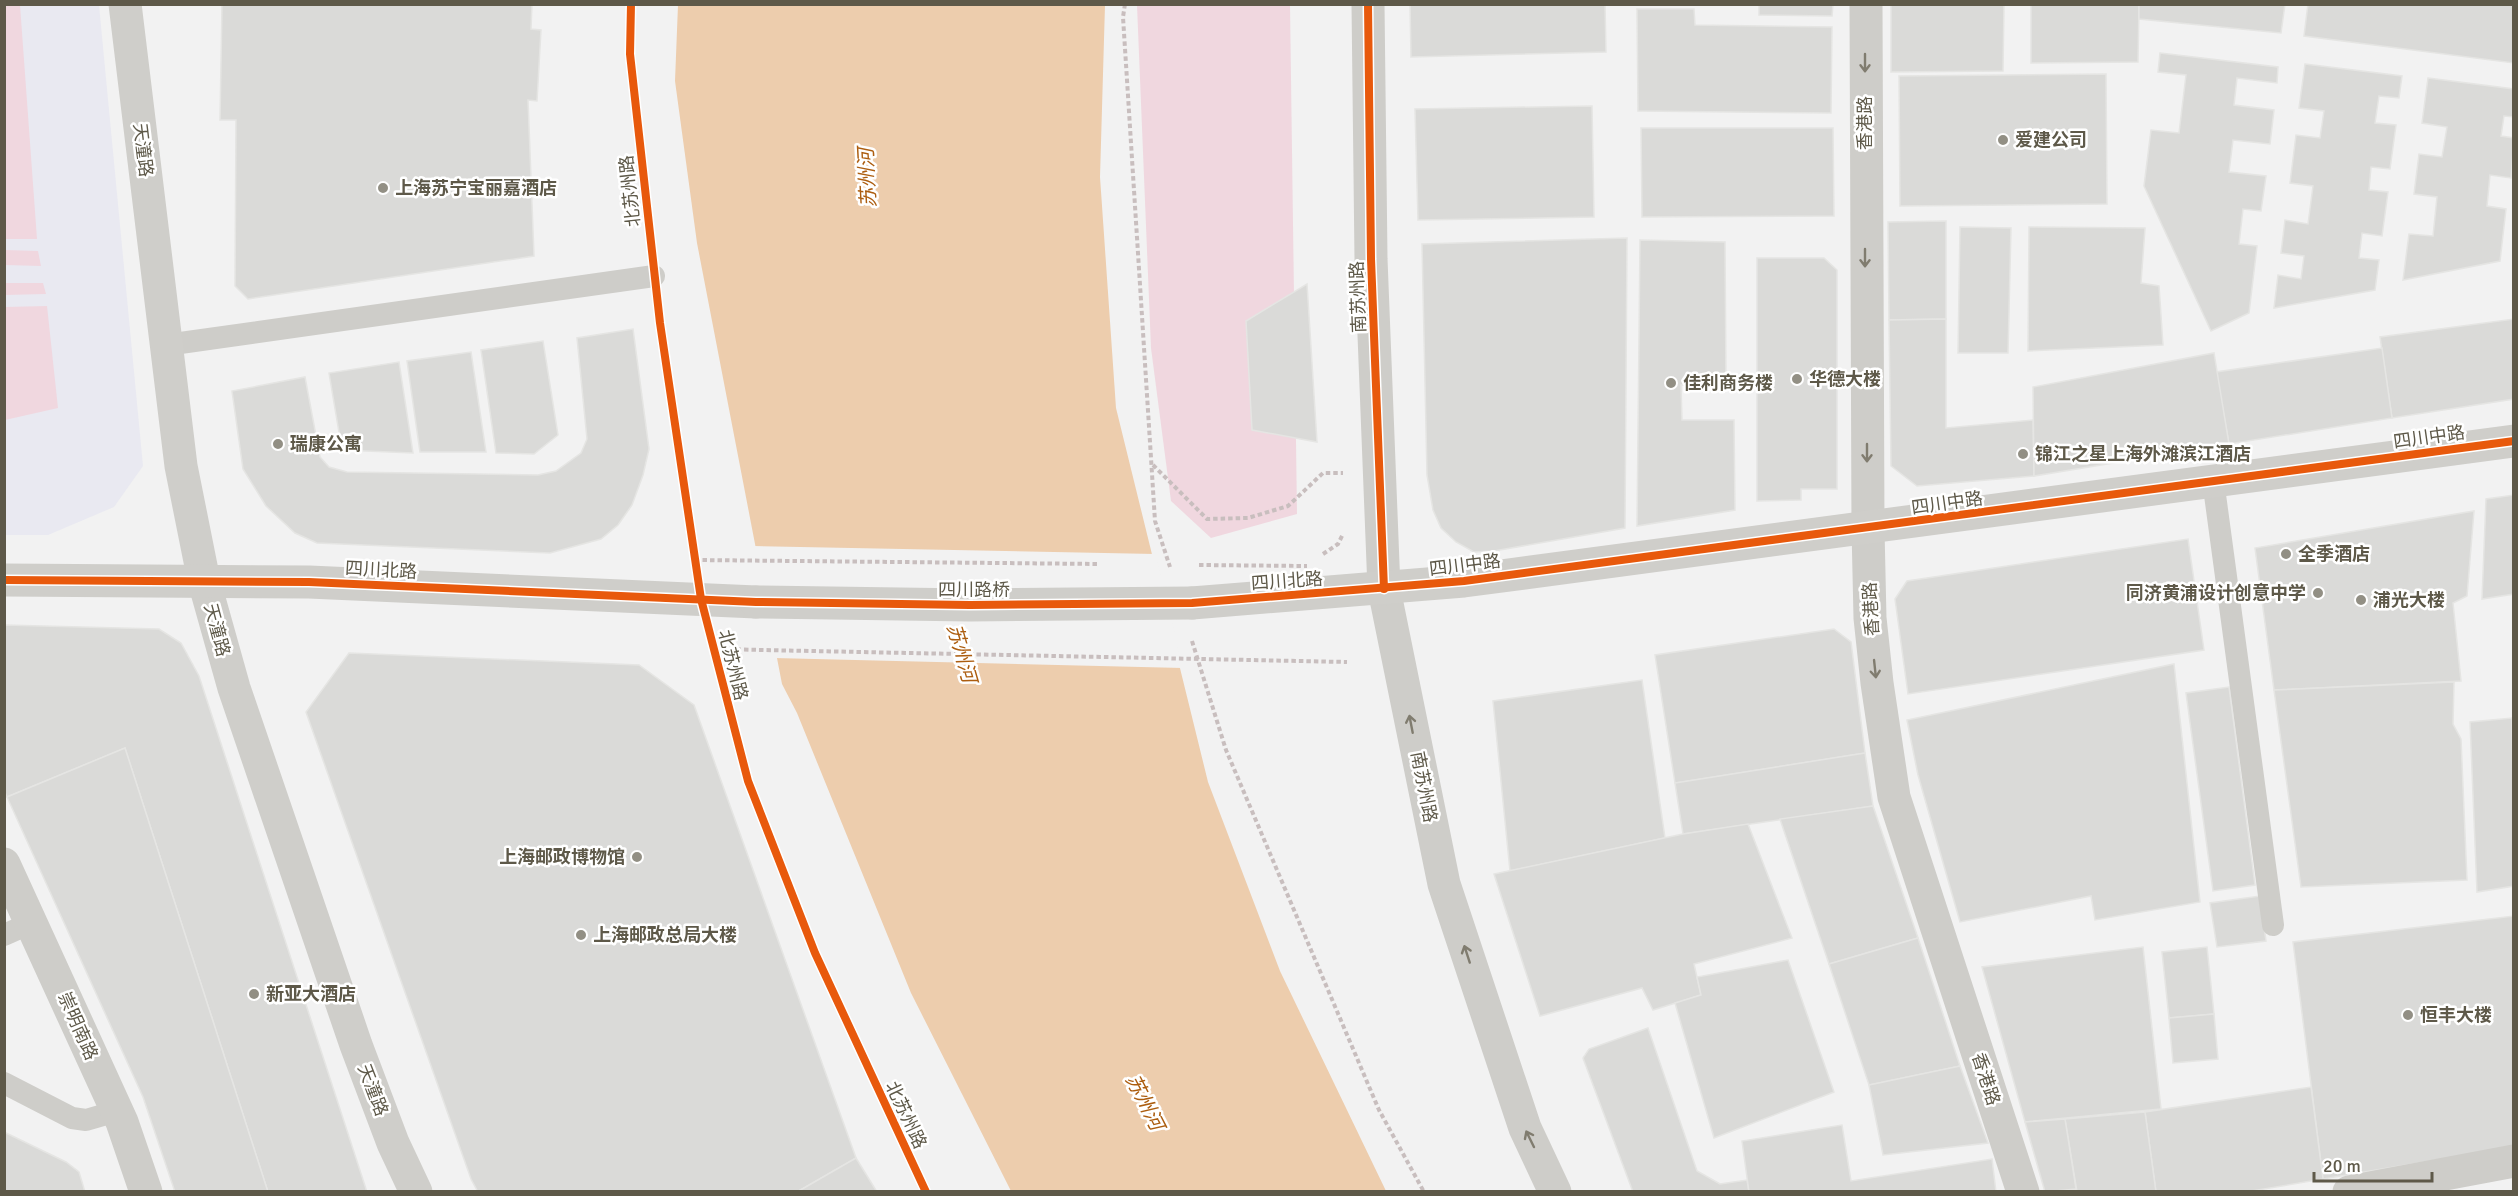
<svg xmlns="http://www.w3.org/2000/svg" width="2518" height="1196" font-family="Signika,'Noto Sans SC',sans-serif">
  <rect width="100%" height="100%" fill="#f2f2f2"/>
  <path fill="#e9e9f1" d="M4 5H99L143 466 114 507 48 535H5Z"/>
  <g fill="#f0d7df">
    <path d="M5 4 20 5 37 239H5Z"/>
    <path d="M1137 5H1290L1297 514 1211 538 1171 501 1151 348Z"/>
    <path d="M5 250 38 251 41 266 5 265Z"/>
    <path d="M4 283H43L46 294 5 295Z"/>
    <path d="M47 306 58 408 5 420V307Z"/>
  </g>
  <path fill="#edcdad" d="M678 5H1105L1100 177 1116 408 1208 782 1280 971 1386 1191H1011L911 993 797 713 782 684 697 243 675 81Z"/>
  <path fill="#f2f2f2" d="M753 546 1155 554 1183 668 774 658Z"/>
  <g fill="#dadad8" stroke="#e5e5e3" stroke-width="1.5">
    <path d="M222 4H532L531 29 541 30 537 101 528 100 534 256 248 299 235 286 236 120H220Z"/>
    <path d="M1410 4H1605L1606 52 1411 57Z"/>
    <path d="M1759 4H1833L1832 16 1759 15Z"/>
    <path d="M1891 4H2004L2003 71 1891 72Z"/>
    <path d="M2031 4H2139L2138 62 2031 63Z"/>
    <path d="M2139 4H2285L2281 33 2139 19Z"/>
    <path d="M2308 4H2514V63L2304 36Z"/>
    <path d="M1637 9H1694L1695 25 1832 27 1831 113 1638 111Z"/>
    <path d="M2160 53 2278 67 2277 83 2237 78 2234 105 2274 110 2270 144 2233 140 2229 172 2266 176 2261 211 2243 209 2239 244 2257 246 2249 313 2211 331 2144 186 2151 130 2179 133 2186 75 2158 72Z"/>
    <path d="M2305 64 2402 76 2399 98 2379 96 2375 123 2396 125 2390 169 2371 167 2369 190 2388 192 2382 236 2362 233 2359 258 2379 260 2375 290 2274 308 2278 275 2301 279 2304 256 2281 253 2285 220 2308 224 2313 186 2290 183 2296 135 2320 138 2324 111 2299 108Z"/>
    <path d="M2106 74 2107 204 1900 206 1899 76Z"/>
    <path d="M2428 78 2514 89V117L2504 116 2501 136 2514 138 2511 178 2490 175 2487 206 2506 209 2500 261 2403 280 2409 234 2433 236 2437 197 2414 194 2419 154 2442 157 2447 127 2422 123Z"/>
    <path d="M1592 106 1594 217 1418 220 1415 109Z"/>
    <path d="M1641 128H1833L1834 216 1642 217Z"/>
    <path d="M1946 221V319L1889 320 1888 222Z"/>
    <path d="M1960 227 2011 228 2008 353H1958Z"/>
    <path d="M2029 227 2145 228 2141 283 2159 286 2163 345 2028 351Z"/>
    <path d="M1627 238 1625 528 1494 551 1474 552 1456 542 1441 528 1433 510 1427 475 1422 244Z"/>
    <path d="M1640 240 1725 242 1726 382 1681 385 1682 420H1734L1735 510 1637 526Z"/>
    <path d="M1757 258H1824L1837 270V489H1801V500L1757 501Z"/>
    <path d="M1307 284 1317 442 1252 430 1246 321Z"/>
    <path d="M1946 319V428L2033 420 2034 476 1917 486 1891 466 1889 320Z"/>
    <path d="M2514 319V399L2392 418 2380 337Z"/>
    <path d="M633 329 649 449 643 475 632 505 618 525 601 539 550 553 317 543 295 533 266 506 243 469 232 391 305 377 320 457 329 467 347 472 538 475 556 471 581 453 587 439 577 338Z"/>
    <path d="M543 341 558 435 534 454 496 453 481 350Z"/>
    <path d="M2382 348 2392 418 2229 444 2216 372Z"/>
    <path d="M471 352 486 452H420L407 361Z"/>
    <path d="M2214 353 2229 444 2034 476 2033 387Z"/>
    <path d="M399 362 413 453 342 450 329 373Z"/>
    <path d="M2514 495V594L2482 599 2486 499Z"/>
    <path d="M2474 511 2467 596 2453 603 2461 681 2274 690 2255 548Z"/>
    <path d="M2188 539 2204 650 1908 694 1895 599 1907 581Z"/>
    <path d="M4 625 159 629 181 643 199 676 367 1192H268L125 748 7 797 4 790Z"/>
    <path d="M1834 629 1851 642 1865 753 1675 783 1655 655Z"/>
    <path d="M349 653 639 665 694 705 856 1158 797 1192H478L471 1179 306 712Z"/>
    <path d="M2174 664 2200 902 2095 920 2091 896 1960 922 1918 775 1907 720Z"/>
    <path d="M1642 680 1665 838 1510 871 1493 701Z"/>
    <path d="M2454 682 2453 724 2461 739 2467 880 2301 887 2274 690Z"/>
    <path d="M2229 687 2255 885 2213 891 2186 693Z"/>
    <path d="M2512 718 2514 886 2477 892 2470 722Z"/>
    <path d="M125 748 268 1192H175L143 1097 7 797Z"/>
    <path d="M1865 753 1873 806 1683 834 1675 783Z"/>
    <path d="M1873 806 1918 938 1829 964 1780 819Z"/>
    <path d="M1748 824 1792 938 1694 964 1701 995 1653 1010 1642 988 1540 1016 1494 874 1683 834Z"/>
    <path d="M2260 896 2266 941 2217 947 2210 903Z"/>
    <path d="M2514 916V1147L2323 1179 2293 942Z"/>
    <path d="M1918 938 1960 1066 1869 1085 1829 964Z"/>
    <path d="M2143 947 2161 1109 2025 1122 1982 967Z"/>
    <path d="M2207 947 2214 1014 2169 1018 2162 952Z"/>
    <path d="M1788 960 1834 1092 1714 1138 1675 1003 1701 995 1697 977Z"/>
    <path d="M2214 1014 2218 1059 2173 1063 2169 1018Z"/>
    <path d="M1648 1028 1697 1171 1720 1184 1747 1180 1749 1192H1633L1583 1058 1589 1049Z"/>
    <path d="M1960 1066 1988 1143 1883 1155 1869 1085Z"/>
    <path d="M2311 1087 2323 1179 2246 1192H2156L2145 1112Z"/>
    <path d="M2145 1112 2156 1192H2077L2065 1119Z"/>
    <path d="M2065 1119 2076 1189 2045 1192 2025 1122Z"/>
    <path d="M1842 1125 1851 1181 1992 1159 1996 1192H1749L1742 1141Z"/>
    <path d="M4 1132 66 1162 79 1172 85 1192H4Z"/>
    <path d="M856 1158 877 1192H797Z"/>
  </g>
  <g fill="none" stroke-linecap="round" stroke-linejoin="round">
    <g stroke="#c8bebe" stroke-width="4" stroke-dasharray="4.5 3" stroke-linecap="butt">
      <path d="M1125 4 1123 17 1155 521 1170 567"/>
      <path d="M1153 465 1207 519 1248 518 1288 506 1323 473H1343"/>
      <path d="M1323 554 1338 544 1343 534"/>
      <path d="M1192 641 1226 750 1379 1110 1424 1192"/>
    </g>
    <g stroke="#cecdc9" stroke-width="22">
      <path d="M166 345 654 276"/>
      <path d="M2213 480 2273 925"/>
      <path d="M4 935 31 923"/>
      <path d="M4 1083 72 1118 86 1120 117 1111"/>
    </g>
    <g stroke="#cecdc9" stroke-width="33">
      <path d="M1866 4 1868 529 1870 618 1877 683 1894 797 2023 1192"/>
      <path d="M1384 589 1444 884 1525 1128 1555 1192"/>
      <path d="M4 864 122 1122 146 1192"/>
      <path d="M2349 1192 2514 1161"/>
    </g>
    <path stroke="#cecdc9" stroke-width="33" d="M1368 4 1371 259 1384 589"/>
    <g stroke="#cfceca" stroke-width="33">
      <path d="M125 4 181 466 204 581 234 688 356 1045 393 1143 416 1192"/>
      <path d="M4 580 309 582 756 602"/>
      <path d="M1192 603 1464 581 2514 441"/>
    </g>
    <g stroke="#c8bebe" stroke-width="4" stroke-dasharray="4.5 3" stroke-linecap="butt">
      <path d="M695 560 1099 564"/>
      <path d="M1199 565 1307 566"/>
      <path d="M714 649 1347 662"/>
    </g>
    <path stroke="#cfceca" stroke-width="33" d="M756 602 970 605 1192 603"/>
    <g stroke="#fff" stroke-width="11">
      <g id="cycleway">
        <path d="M631 4 630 54 660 323 701 599 748 781 815 953 926 1192"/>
        <path d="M1368 4 1371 259 1384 589"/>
        <path d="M4 580 309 582 756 602 970 605 1192 603 1464 581 2514 441"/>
      </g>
    </g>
    <use href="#cycleway" stroke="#e8590c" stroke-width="8"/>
  </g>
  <defs><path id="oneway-shaft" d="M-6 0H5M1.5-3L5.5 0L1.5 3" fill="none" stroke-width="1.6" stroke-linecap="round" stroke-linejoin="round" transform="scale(1.5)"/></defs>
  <g stroke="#807c6f">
    <use href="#oneway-shaft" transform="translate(1865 63) rotate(90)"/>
    <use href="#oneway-shaft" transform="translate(1865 258) rotate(90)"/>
    <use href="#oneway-shaft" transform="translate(1867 453) rotate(90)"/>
    <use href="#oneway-shaft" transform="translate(1875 669) rotate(84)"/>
    <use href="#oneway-shaft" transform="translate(1411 724) rotate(-101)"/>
    <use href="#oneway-shaft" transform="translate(1467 954) rotate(-108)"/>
    <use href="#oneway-shaft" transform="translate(1530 1139) rotate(-116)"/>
  </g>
  <g fill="#928f84" stroke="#fff" stroke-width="2">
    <circle cx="2003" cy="140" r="6"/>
    <circle cx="383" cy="188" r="6"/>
    <circle cx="1797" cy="379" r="6"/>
    <circle cx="1671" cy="383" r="6"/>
    <circle cx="278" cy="444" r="6"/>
    <circle cx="2023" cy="454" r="6"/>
    <circle cx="2286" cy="554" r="6"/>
    <circle cx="2318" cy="593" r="6"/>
    <circle cx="2361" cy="600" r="6"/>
    <circle cx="637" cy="857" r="6"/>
    <circle cx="581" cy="935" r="6"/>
    <circle cx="254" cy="994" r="6"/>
    <circle cx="2408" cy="1015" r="6"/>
  </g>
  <g text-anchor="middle" stroke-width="5" stroke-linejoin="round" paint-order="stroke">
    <g font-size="18" fill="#5e5949" stroke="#fff">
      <text transform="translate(1865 123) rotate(-90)" y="6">香港路</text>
      <text transform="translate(143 150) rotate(83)" y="6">天潼路</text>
      <text transform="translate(630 191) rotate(-96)" y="6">北苏州路</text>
      <text transform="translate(1358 297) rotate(-92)" y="6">南苏州路</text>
      <text transform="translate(2429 437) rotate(-8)" y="6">四川中路</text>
      <text transform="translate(1947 503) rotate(-8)" y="6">四川中路</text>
      <text transform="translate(1465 565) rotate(-7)" y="6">四川中路</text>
      <text transform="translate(381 570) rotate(3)" y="6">四川北路</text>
      <text transform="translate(1287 581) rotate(-4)" y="6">四川北路</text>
      <text x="974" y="596">四川路桥</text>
      <text transform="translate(1871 609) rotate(-93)" y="6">香港路</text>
      <text transform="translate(217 630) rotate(75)" y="6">天潼路</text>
      <text transform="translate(733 665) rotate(76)" y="6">北苏州路</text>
      <text transform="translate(1424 787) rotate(79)" y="6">南苏州路</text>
      <text transform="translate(78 1026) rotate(66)" y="6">崇明南路</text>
      <text transform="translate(1986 1079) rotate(72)" y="6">香港路</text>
      <text transform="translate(373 1090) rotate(69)" y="6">天潼路</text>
      <text transform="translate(906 1115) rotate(65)" y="6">北苏州路</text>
    </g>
    <g font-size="18" font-weight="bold" fill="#5e5949" stroke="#fff" text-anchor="start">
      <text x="2015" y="146">爱建公司</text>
      <text x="395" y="194">上海苏宁宝丽嘉酒店</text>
      <text x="1809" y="385">华德大楼</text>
      <text x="1683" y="389">佳利商务楼</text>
      <text x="290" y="450">瑞康公寓</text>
      <text x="2035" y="460">锦江之星上海外滩滨江酒店</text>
      <text x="2298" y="560">全季酒店</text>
      <text x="2306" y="599" text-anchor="end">同济黄浦设计创意中学</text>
      <text x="2373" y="606">浦光大楼</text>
      <text x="625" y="863" text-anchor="end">上海邮政博物馆</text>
      <text x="593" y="941">上海邮政总局大楼</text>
      <text x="266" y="1000">新亚大酒店</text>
      <text x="2420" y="1021">恒丰大楼</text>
    </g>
    <g font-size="20" font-style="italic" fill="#ac5d0f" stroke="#fff">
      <text transform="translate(867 178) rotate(-93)" y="7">苏州河</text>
      <text transform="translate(962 653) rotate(74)" y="7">苏州河</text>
      <text transform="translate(1145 1102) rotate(63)" y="7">苏州河</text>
    </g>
  </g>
  <rect width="2518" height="1196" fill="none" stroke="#5e5949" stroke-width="12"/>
  <path d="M2314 1172v9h118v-9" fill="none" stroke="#5e5949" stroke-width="3"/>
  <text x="2323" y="1172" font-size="18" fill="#5e5949" stroke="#ffffff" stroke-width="4.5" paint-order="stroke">20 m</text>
</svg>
